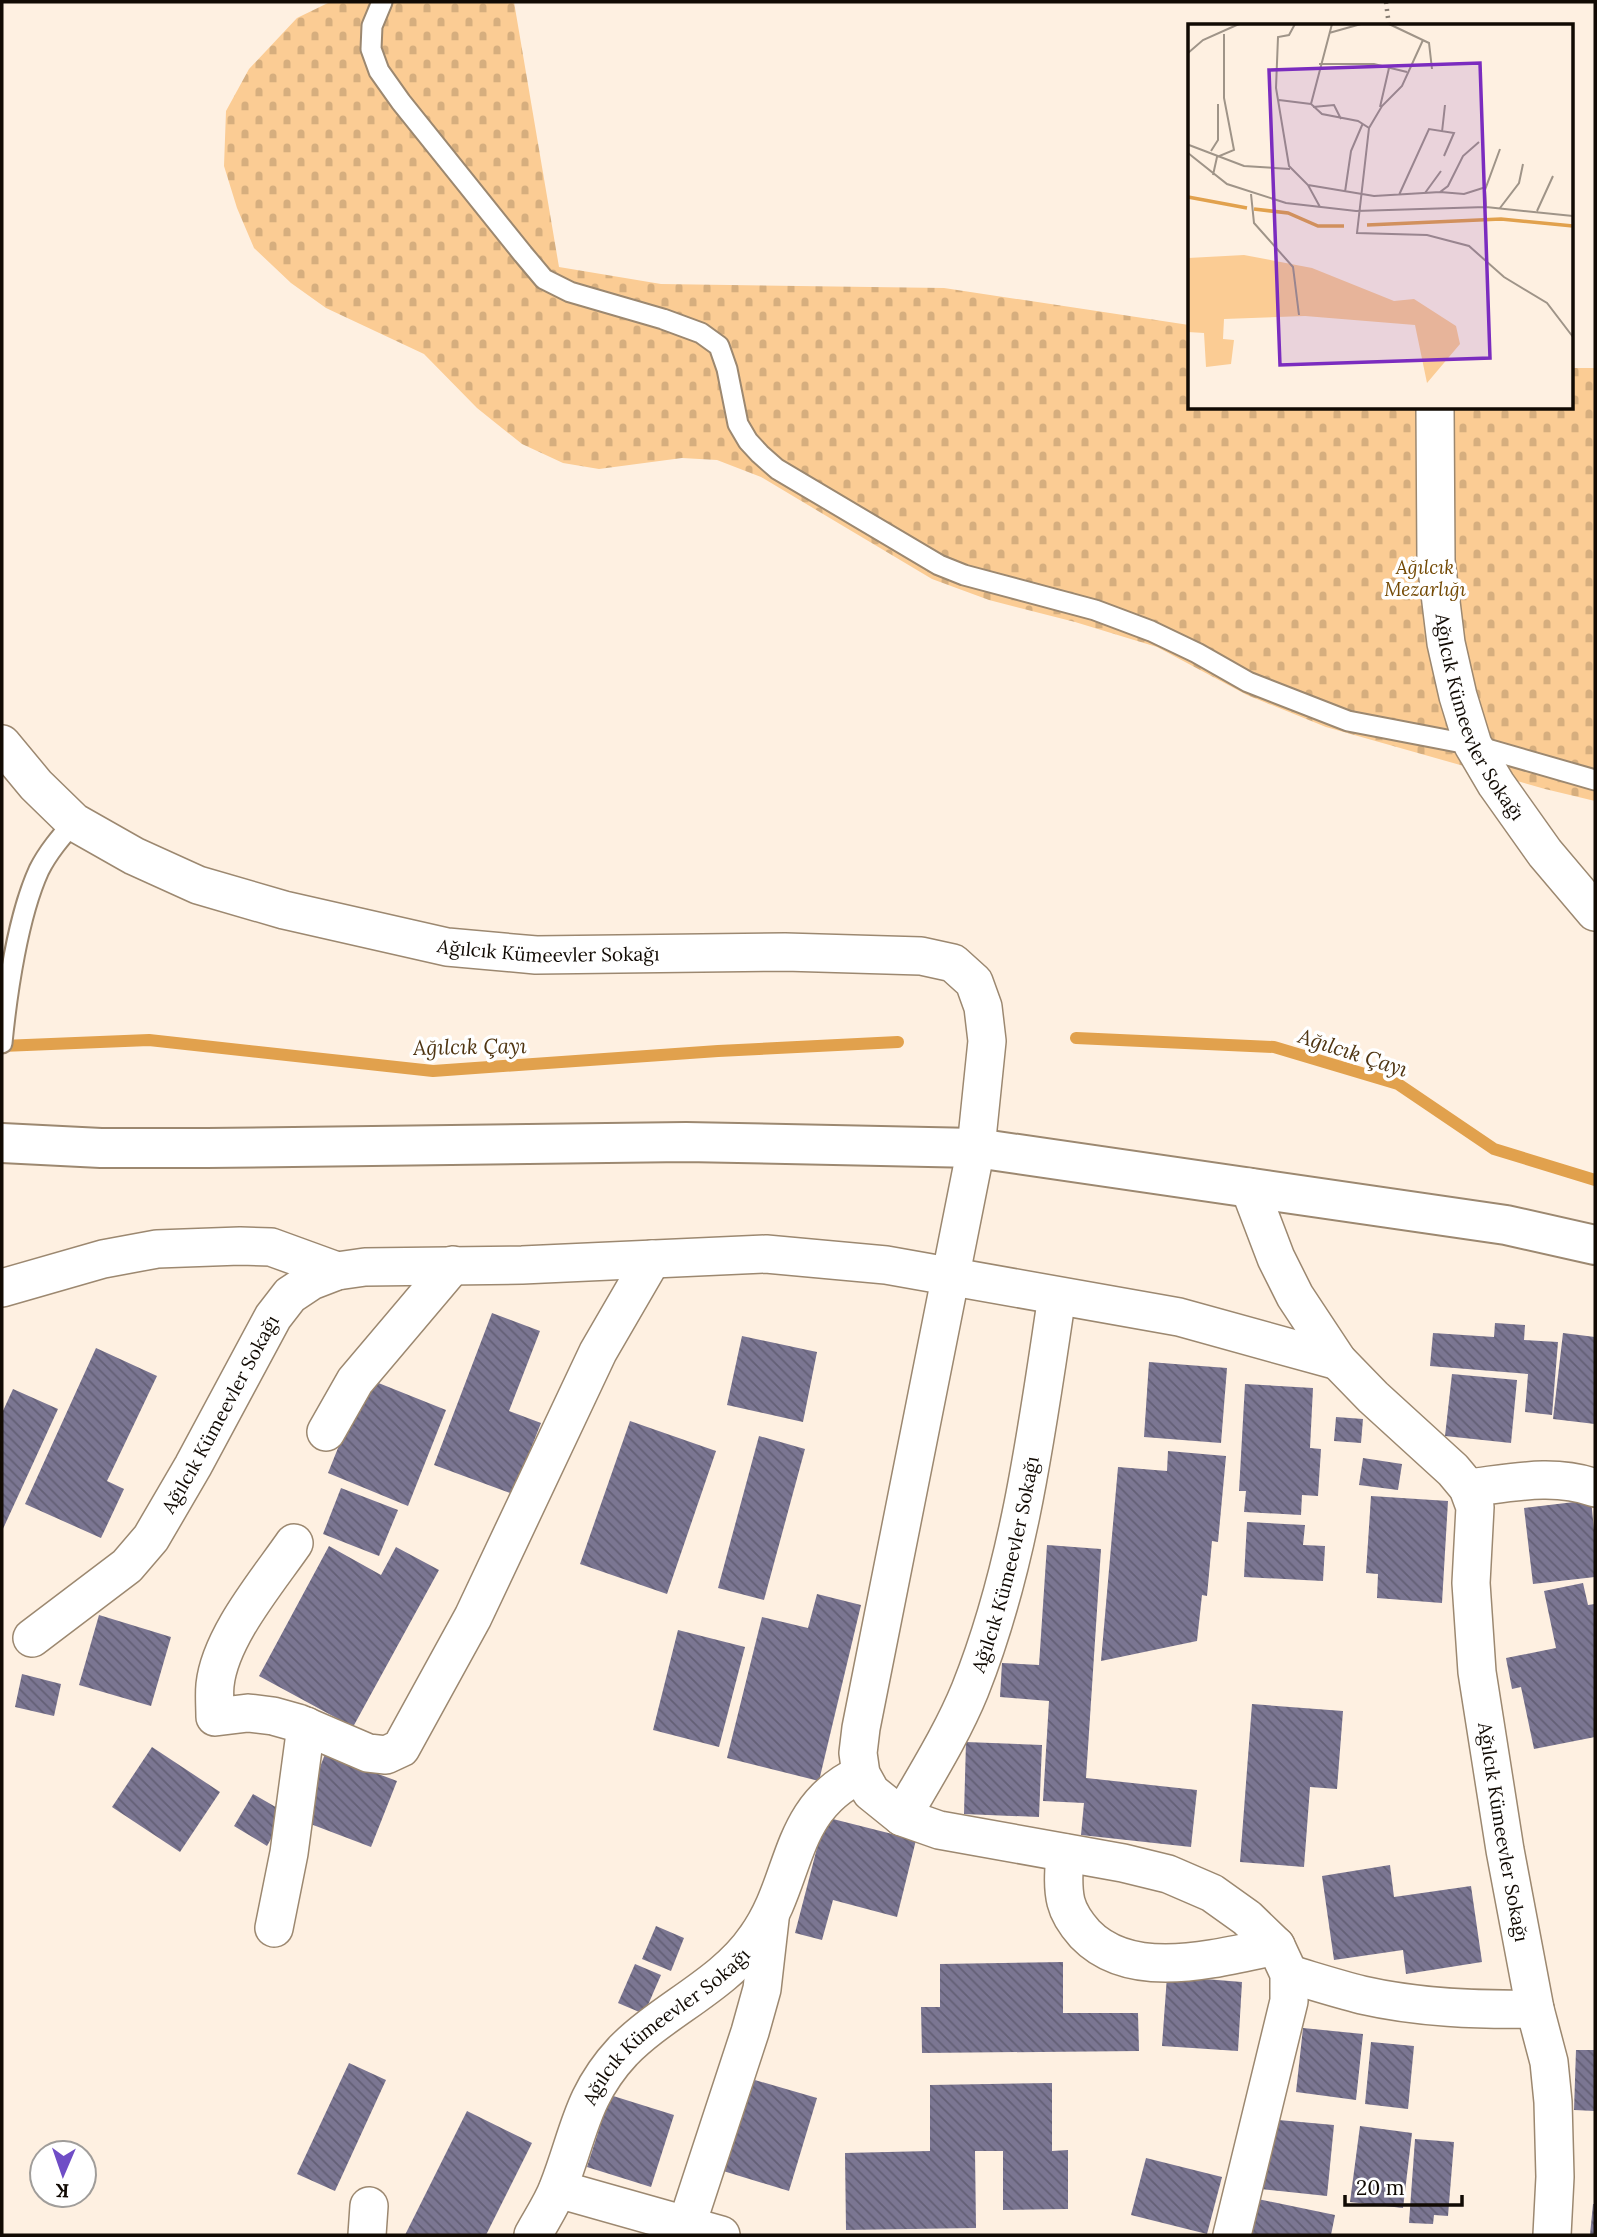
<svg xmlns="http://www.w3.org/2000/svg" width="1597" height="2237" font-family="Lora,serif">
  <defs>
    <pattern id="cemetery-stones" width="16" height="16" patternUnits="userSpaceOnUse" patternTransform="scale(1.75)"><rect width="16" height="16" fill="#fbcc94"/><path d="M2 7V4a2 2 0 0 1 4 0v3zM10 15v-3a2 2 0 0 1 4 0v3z" fill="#d6ae7e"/></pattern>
    <pattern id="building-back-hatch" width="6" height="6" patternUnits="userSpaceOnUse" patternTransform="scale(1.75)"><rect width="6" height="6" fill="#7b7692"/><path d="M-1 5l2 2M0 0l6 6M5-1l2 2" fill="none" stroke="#635f75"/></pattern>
  </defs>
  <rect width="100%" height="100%" fill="#fef0e1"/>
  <path fill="url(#cemetery-stones)" d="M330 2H514L559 267 661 284 944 288 1189 325V408H1571V368H1595V801L1545 789 1326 727 1247 695 1157 647 1075 622 989 600 932 579 761 477 717 460 682 458 599 469 563 463 522 444 477 408 424 354 326 308 291 283 254 248 237 208 224 166 226 111 249 69 297 18Z"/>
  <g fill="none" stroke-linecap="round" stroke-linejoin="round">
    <g stroke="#e1a14d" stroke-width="12">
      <path d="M1076 1038 1274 1047 1398 1084 1494 1149 1595 1180"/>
      <path d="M2 1046 149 1040 433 1071 718 1051 898 1042"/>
    </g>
  </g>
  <g fill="url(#building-back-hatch)">
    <path d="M492 1313 540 1331 509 1411 541 1423 513 1494 434 1465Z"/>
    <path d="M1495 1323 1525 1325 1524 1340 1558 1342 1552 1415 1525 1412 1528 1374 1430 1366 1433 1333 1494 1337Z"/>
    <path d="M1563 1333 1595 1337V1424L1553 1419Z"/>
    <path d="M742 1336 817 1352 803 1422 727 1405Z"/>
    <path d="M96 1348 157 1376 107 1481 124 1489 101 1538 25 1504Z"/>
    <path d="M1149 1362 1227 1368 1221 1443 1144 1437Z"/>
    <path d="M1452 1374 1517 1380 1511 1443 1445 1436Z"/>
    <path d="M366 1378 446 1410 408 1506 328 1473Z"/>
    <path d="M1245 1384 1313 1388 1310 1448 1321 1449 1318 1496 1302 1495 1301 1515 1244 1512 1246 1491H1239Z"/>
    <path d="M13 1389 58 1409 2 1531V1413Z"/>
    <path d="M1336 1417 1363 1419 1361 1443 1334 1441Z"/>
    <path d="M630 1421 716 1451 667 1594 580 1564Z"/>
    <path d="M759 1436 805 1449 764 1600 718 1588Z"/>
    <path d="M1168 1451 1226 1456 1218 1542 1212 1541 1207 1596 1202 1595 1197 1641 1101 1661 1118 1467 1167 1471Z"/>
    <path d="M1363 1458 1402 1464 1398 1490 1359 1485Z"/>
    <path d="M341 1488 398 1510 379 1556 323 1534Z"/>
    <path d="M1371 1496 1448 1501 1442 1603 1377 1598 1378 1574 1366 1573Z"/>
    <path d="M1591 1500 1595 1540V1577L1533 1584 1524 1508Z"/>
    <path d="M1247 1522 1305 1525 1303 1545 1325 1546 1323 1581 1244 1577Z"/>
    <path d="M1047 1545 1101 1549 1086 1778 1197 1790 1191 1847 1081 1835 1084 1803 1043 1801 1049 1701 1000 1697 1002 1663 1039 1665Z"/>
    <path d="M329 1546 381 1575 396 1547 439 1570 353 1727 259 1676Z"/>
    <path d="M1583 1583 1588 1605 1595 1604V1737L1534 1749 1521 1687 1512 1689 1506 1658 1556 1648 1544 1591Z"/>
    <path d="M817 1594 861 1605 819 1781 727 1758 762 1617 808 1628Z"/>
    <path d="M99 1615 171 1637 151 1706 79 1685Z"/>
    <path d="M678 1630 745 1647 719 1747 653 1730Z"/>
    <path d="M22 1674 61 1684 54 1716 15 1707Z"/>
    <path d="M1252 1704 1343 1711 1337 1789 1310 1787 1304 1867 1240 1862Z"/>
    <path d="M966 1742 1042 1745 1039 1817 964 1814Z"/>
    <path d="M152 1747 220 1792 180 1852 112 1807Z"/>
    <path d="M325 1754 397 1781 371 1847 300 1820Z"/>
    <path d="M253 1794 286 1813 267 1846 234 1826Z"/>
    <path d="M825 1817 916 1840 897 1917 833 1900 822 1940 795 1933Z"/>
    <path d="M1390 1865 1394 1897 1471 1886 1482 1962 1406 1974 1403 1950 1334 1960 1322 1876Z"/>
    <path d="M656 1926 684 1938 671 1971 642 1959Z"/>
    <path d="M1063 1962V2013H1138L1139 2051 922 2053 921 2007H940V1964Z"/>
    <path d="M635 1964 661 1975 644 2014 618 2003Z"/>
    <path d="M1167 1976 1242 1982 1238 2051 1162 2046Z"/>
    <path d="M1303 2028 1363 2034 1356 2100 1296 2092Z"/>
    <path d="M1371 2042 1414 2046 1408 2109 1365 2104Z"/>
    <path d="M1576 2050H1595V2111L1574 2110Z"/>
    <path d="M349 2063 386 2080 335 2191 297 2174Z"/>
    <path d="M748 2078 817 2098 789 2191 720 2170Z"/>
    <path d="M1052 2083V2151L1068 2150V2209L1003 2210V2151H975L976 2228 846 2230 845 2153 930 2151V2085Z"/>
    <path d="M610 2095 674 2115 651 2187 587 2167Z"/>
    <path d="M467 2111 532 2143 486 2235H405Z"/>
    <path d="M1268 2119 1334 2125 1327 2196 1261 2189Z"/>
    <path d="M1360 2126 1412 2133 1403 2208 1350 2202Z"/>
    <path d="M1415 2139 1454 2142 1448 2216 1434 2215 1433 2224 1409 2223Z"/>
    <path d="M1146 2158 1222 2177 1207 2234 1131 2215Z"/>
    <path d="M1253 2198 1335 2215 1331 2235H1246Z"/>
    <path d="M1593 2204H1595V2235H1590Z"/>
  </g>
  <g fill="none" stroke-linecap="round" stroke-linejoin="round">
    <g stroke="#9c8870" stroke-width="23">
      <g id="lane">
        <path d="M382 2 372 26 371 49 379 71 401 102 523 254 544 279 570 292 663 319 701 333 719 346 727 369 738 424 748 441 760 454 777 469 939 565 964 575 1095 610 1151 631 1197 653 1248 682 1348 721 1473 745 1595 780"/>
        <path d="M2 1043C7 992 18 916 39 870 48 852 61 837 74 822"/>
      </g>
    </g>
    <g stroke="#9c8870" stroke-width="40">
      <g id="street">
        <path id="s1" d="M1435 408 1436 561 1446 643 1458 696 1473 745 1496 784 1545 853 1595 912"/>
        <path id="s2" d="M2 744 36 785 74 822 134 856 198 885 284 910 447 947 536 955 785 952 921 956 953 963 974 982 983 1007 987 1041 976 1148 861 1728 858 1753 861 1774 871 1792 902 1817 939 1830 1123 1863 1168 1874 1212 1893 1247 1918 1276 1946 1289 1974V2001L1232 2235"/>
        <path id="s3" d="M1249 1187 1276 1258 1295 1296 1338 1361 1373 1397 1453 1470 1468 1488 1475 1507 1471 1583 1477 1672 1505 1850 1535 2009 1549 2062 1553 2102 1555 2177 1552 2235"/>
        <path d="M2 1288 103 1259 157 1249 240 1246 271 1247 337 1271"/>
        <path d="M326 1432 355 1381 453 1265"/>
        <path d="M1468 1488C1511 1483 1554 1473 1595 1488"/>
        <path d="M294 1543C267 1582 220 1637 215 1685 214 1695 215 1707 215 1717L248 1713 273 1716 298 1723 368 1753 386 1755 401 1748 473 1617 598 1352 652 1259"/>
        <path id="s4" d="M32 1638 127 1566 151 1538 193 1466 273 1317 290 1295 311 1281 337 1271 365 1267 522 1265 766 1254 886 1265 1179 1317 1338 1361"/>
        <path id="s5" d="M902 1817C926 1775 952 1734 970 1690 1020 1565 1037 1428 1057 1296"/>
        <path d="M1065 1853C1064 1868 1062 1886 1066 1902 1069 1914 1077 1925 1085 1934 1132 1983 1217 1958 1276 1946"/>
        <path d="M274 1928 289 1853 306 1726"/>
        <path d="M1289 1974C1313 1981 1338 1989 1362 1995 1419 2008 1477 2010 1535 2009"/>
        <path d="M558 2189 721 2235"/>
        <path d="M687 2224 750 2032 762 1989 770 1919"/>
        <path d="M367 2235 369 2206"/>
        <path id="s6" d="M533 2235C541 2220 552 2204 558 2188 579 2135 581 2096 623 2051 663 2010 724 1985 756 1938 798 1880 786 1809 861 1774"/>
      </g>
    </g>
    <g stroke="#9c8870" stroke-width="42">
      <path id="secondary" d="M2 1143 101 1148H207L686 1142 976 1148 1506 1225 1595 1245"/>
    </g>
    <path stroke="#867c71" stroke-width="4.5" stroke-dasharray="2 5" stroke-linecap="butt" d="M1386 2 1389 26"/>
    <use href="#lane" stroke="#fff" stroke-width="19"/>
    <use href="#street" stroke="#fff" stroke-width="37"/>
    <use href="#secondary" stroke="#fff" stroke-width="38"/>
  </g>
  <g text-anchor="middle" stroke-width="7" stroke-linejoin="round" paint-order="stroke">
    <g font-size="19" font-style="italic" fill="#734904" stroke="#fff">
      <text x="1425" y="574">Ağılcık<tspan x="1425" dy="22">Mezarlığı</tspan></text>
    </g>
    <g font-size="19" fill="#110a03" stroke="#fff">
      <text dy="7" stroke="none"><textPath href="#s1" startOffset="317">Ağılcık Kümeevler Sokağı</textPath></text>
      <text dy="7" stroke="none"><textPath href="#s2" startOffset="604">Ağılcık Kümeevler Sokağı</textPath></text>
      <text dy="7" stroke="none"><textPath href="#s4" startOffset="298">Ağılcık Kümeevler Sokağı</textPath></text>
      <text dy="7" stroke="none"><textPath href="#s5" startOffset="275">Ağılcık Kümeevler Sokağı</textPath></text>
      <text dy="7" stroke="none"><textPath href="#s3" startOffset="726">Ağılcık Kümeevler Sokağı</textPath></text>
      <text dy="7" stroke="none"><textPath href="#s6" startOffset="254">Ağılcık Kümeevler Sokağı</textPath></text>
    </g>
    <g font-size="21" font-style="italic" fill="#4f3512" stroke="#fff">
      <text transform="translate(470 1047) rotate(-1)" y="7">Ağılcık Çayı</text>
      <text transform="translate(1353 1053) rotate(18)" y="7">Ağılcık Çayı</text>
    </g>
  </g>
  <g transform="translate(1188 24)">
    <rect width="385" height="385" fill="#fef0e1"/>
    <path d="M56 231 124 244 206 277 226 275 268 302 272 320 239 359 227 301 117 292 36 295 35 315 46 316 43 340 18 343 16 309 0 308V234Z" fill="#fbcc94"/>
    <path fill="none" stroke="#e1a14d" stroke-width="3.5" d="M0 173 59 184M66 185 100 189 130 202H156M179 201 313 195 385 202"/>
    <path fill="none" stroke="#9f9488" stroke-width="2" d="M107 0 101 11 90 13 88 64 101 142 120 161 132 183M144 0 123 80 134 90 170 97 181 104 169 209 239 211 281 222 316 253 359 279 385 313M201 0 241 19 244 45M141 9 173 0M0 29 15 16 51 0M131 40H186L219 48M91 76 123 80M125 83 146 81 153 95M192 83 201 44M181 104 194 82 214 62 235 16M254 108 257 81M1 121 56 142 102 145M23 127 30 116V80M0 129 39 160 98 179 168 187 298 183 385 192M25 151 29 133 46 126 36 74V10M120 161 186 172 252 168 260 162 275 132 291 118M157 168 163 127 175 99M252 168 276 170 298 163M237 169 253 147M63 170 66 199 105 243 111 291M211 171 241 105 266 109 256 132M298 183 297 166 312 125M312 184 331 159 335 140M349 187 365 152"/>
    <path fill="#7b2cbf" fill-opacity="0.15" stroke="#7b2cbf" stroke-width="3.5" d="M292 39 302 334 92 341 81 46Z"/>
    <rect width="385" height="385" fill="none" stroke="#110a03" stroke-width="3.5"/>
  </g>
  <rect width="1597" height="2237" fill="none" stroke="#110a03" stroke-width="7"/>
  <g transform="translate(63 2174) rotate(182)"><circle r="33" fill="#ffffff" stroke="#a09d9a" stroke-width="2"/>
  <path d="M0-5L12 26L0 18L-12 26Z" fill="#6f4dc6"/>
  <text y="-10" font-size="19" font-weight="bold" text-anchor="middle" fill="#110a03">K</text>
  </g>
  <path d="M1345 2195v10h117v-10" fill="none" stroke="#110a03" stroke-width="3.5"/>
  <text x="1356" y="2195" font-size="21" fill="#110a03" stroke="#ffffff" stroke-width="5" paint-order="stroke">20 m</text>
</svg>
